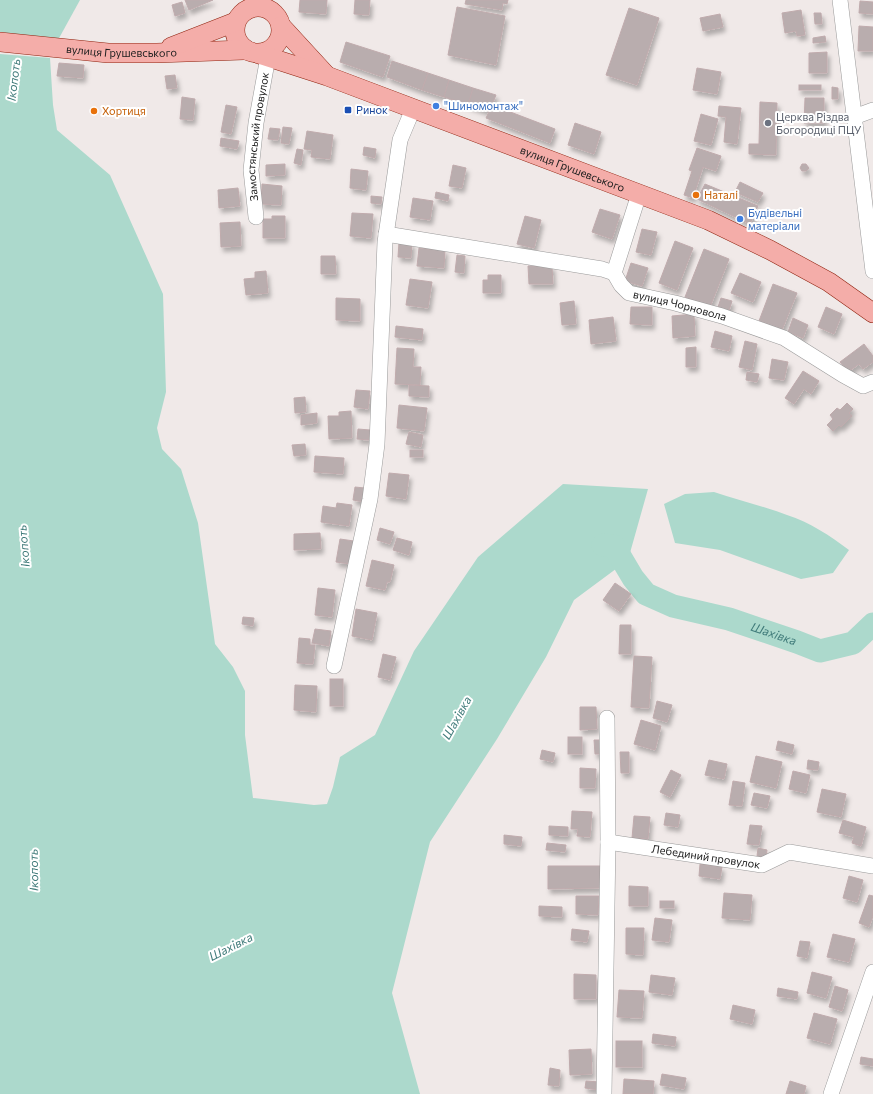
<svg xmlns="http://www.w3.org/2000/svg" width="873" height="1094" font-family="Commissioner,sans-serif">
  <defs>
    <filter id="shadow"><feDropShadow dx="2.5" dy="4.5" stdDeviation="2" flood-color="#0004"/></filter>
  </defs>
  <rect width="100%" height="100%" fill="#f0e9e8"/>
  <g fill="#acd9cc">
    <path d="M0 0H80L58 40 0 32Z"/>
    <path d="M0 54 50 58 53 105 57 130 110 175 163 294 166 392 157 428 162 449 181 469 198 523 215 644 233 667 245 691V735L253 798 314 805 327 804 333 787 340 757 375 735 414 651 478 557 563 484 648 489 628 560 574 600 546 657 497 739 430 842 392 993 420 1094H0Z"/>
    <path d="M714 492C738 500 763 506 787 515 810 522 830 536 849 550L833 573 801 579 720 550 675 543 664 504 685 494Z"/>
  </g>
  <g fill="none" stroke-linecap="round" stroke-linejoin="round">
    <path stroke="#acd9cc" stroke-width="23" id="s1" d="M603 545 614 546 633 578 646 594 673 606 729 619 797 642 820 651 853 643 873 624"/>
  </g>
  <g fill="#b9adae" stroke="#c0abad" filter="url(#shadow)">
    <path d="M185 0H213L189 10Z"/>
    <path d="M300 0H327L326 14 299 12Z"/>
    <path d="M355 0H370L369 15 354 14Z"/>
    <path d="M466 0H508L507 4 503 3 502 10 465 4Z"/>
    <path d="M860 1 873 2V14L859 13Z"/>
    <path d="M182 2 185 13 175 16 172 5Z"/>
    <path d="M457 7 505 16 496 65 448 55Z"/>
    <path d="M629 8 659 18 637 85 606 75Z"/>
    <path d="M801 10 805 35 797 36 796 31 785 33 782 13Z"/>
    <path d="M814 13H821L822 24H815Z"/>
    <path d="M720 14 723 27 703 31 700 18Z"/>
    <path d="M859 26 873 27V51H858Z"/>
    <path d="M825 36 826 42 813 43V38Z"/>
    <path d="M346 42 390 56 383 77 340 62Z"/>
    <path d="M827 52V73H809V53Z"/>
    <path d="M392 61 428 73 422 90 387 77Z"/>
    <path d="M59 63 84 65 83 78 57 76Z"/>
    <path d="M697 68 721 72 717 94 693 90Z"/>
    <path d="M428 73 449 80 444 97 422 90Z"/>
    <path d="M175 75 177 88 167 89 165 76Z"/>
    <path d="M449 80 473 88 469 105 444 97Z"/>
    <rect x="799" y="85" width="22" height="5"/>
    <path d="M832 87 838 88V99H832Z"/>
    <path d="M473 88 496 95 492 105 490 112 468 105Z"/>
    <path d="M182 97 195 99 193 120 180 119Z"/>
    <path d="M805 98H824V123H804Z"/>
    <path d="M760 102 777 103 776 155 749 154V144H759Z"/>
    <path d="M226 105 237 107 231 134 221 132Z"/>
    <path d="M492 105 555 129 550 143 486 118Z"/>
    <path d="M719 106 741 108 737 144 724 142 726 117 718 116Z"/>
    <path d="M701 114 718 119 711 145 694 141Z"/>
    <path d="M575 123 601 132 594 154 568 145Z"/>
    <path d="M283 127 292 128 289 144 281 143Z"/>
    <path d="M270 128 280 129 278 140 268 139Z"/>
    <path d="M307 131 333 135 330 159 311 157 312 150 304 149Z"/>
    <path d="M221 138 239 141 237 149 220 146Z"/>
    <path d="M364 147 376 149 375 158 363 155Z"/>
    <path d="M697 148 721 156 716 171 703 167 693 198 684 195 692 171 689 170Z"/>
    <path d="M297 149 303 150 301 165 294 163Z"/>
    <path d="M285 164V175L266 176V165Z"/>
    <path d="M802 164H806L809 168 806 171H802L800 168Z"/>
    <path d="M453 165 466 168 462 188 449 186Z"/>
    <path d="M351 169 368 171 366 190 350 188Z"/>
    <path d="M740 182 763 193 758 202 735 192Z"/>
    <path d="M262 184 282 186 281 205 261 204Z"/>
    <path d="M705 184 758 206 750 224 697 199Z"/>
    <path d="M238 188 240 206 219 208 218 190Z"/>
    <path d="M436 192 449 195 448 201 435 198Z"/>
    <path d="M371 196 382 197 381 204 371 203Z"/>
    <path d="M413 198 433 201 430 220 410 217Z"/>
    <path d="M600 209 620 215 612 239 592 232Z"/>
    <path d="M352 213 373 214 371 238 350 236Z"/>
    <path d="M272 216H285V238H263V219H272Z"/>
    <path d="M525 216 541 220 534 248 517 244Z"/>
    <path d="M240 222 241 246 221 247 220 223Z"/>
    <path d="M642 229 657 232 651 255 636 252Z"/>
    <path d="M675 241 693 248 677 290 659 283Z"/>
    <path d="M399 242 412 243 411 258 398 257Z"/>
    <path d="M419 248 445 250 444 268 417 266Z"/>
    <path d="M704 249 729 259 710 307 685 297Z"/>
    <path d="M457 255 465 256 464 273 455 272Z"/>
    <path d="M321 256H335L336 274H321Z"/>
    <path d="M631 263 648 268 642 286 625 281Z"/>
    <path d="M528 266H552L553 284H529Z"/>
    <path d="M266 271 268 293 246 295 244 279 255 278V272Z"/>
    <path d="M740 273 761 282 753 302 731 293Z"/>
    <path d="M488 275H501V293H483V280H488Z"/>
    <path d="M410 279 432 282 428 308 406 305Z"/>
    <path d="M773 284 797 293 782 330 759 321Z"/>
    <path d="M336 298 360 299V321L336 320Z"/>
    <path d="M721 298 732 301 728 314 717 310Z"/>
    <path d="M574 301 576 324 562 325 560 303Z"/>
    <path d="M631 307H652V325L630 324Z"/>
    <path d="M826 307 842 314 834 334 818 327Z"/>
    <path d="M694 314 695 336 673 338 672 316Z"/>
    <path d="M613 317 616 341 591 344 589 320Z"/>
    <path d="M793 318 808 325 803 338 788 332Z"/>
    <path d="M396 326 423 329 422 340 395 337Z"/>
    <path d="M715 331 732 336 729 351 711 347Z"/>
    <path d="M745 341 757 344 752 370 739 367Z"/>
    <path d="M864 344 873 356V362L863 369 859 364 848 372 840 362Z"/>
    <path d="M696 347V367H686V348Z"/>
    <path d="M397 348 414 349 413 367H421L420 385 395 384Z"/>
    <path d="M772 359 788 362 784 380 769 378Z"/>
    <path d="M803 371 819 381 811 394 804 389 794 404 785 398Z"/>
    <path d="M747 372 759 374 757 382 746 380Z"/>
    <path d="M409 385 429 386V397L409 396Z"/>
    <path d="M356 390 370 391 368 409 354 407Z"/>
    <path d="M305 397 306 412 295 413 294 398Z"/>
    <path d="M847 403 853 409 849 413 852 416 841 427 839 425 833 431 827 425 833 419 830 415 837 408 840 410Z"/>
    <path d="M399 405 427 408 424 431 397 428Z"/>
    <path d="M351 411 352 438 329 439 328 416H339V412Z"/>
    <path d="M317 413V423L301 425V415Z"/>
    <path d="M358 429 370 430 369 440 357 439Z"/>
    <path d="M409 432 423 435 421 447 406 444Z"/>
    <path d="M305 444 306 455 294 456 292 445Z"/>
    <rect x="410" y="450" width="13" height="7"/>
    <path d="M315 456 344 458 343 474 314 472Z"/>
    <path d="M389 473 409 475 406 499 386 496Z"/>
    <path d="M355 487 365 488 364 502 353 500Z"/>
    <path d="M337 503 352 505 349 526 321 522 323 506 336 508Z"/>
    <path d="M380 528 394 532 390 544 377 540Z"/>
    <path d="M320 533 321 549 294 550V534Z"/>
    <path d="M397 538 412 542 409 555 393 550Z"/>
    <path d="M340 539 354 541 350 564 336 562Z"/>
    <path d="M372 560 394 565 390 582H387L385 590 366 586Z"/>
    <path d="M615 583 631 594 619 611 603 600Z"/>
    <path d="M318 588 335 590 332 617 315 615Z"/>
    <path d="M356 609 377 613 372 640 352 636Z"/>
    <path d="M243 617 254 618 253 626 242 624Z"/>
    <path d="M620 625H631V654H619Z"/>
    <path d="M315 629 331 631 329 646 312 643Z"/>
    <path d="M299 638 310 639V645H315L313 664 297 663Z"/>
    <path d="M383 654 396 657 390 680 378 677Z"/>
    <path d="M634 656 652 657 649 708 631 707Z"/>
    <rect x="330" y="679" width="13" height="27"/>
    <path d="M295 685 317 686 316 712 294 710Z"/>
    <path d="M657 701 672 705 667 722 653 718Z"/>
    <path d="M580 707H596L597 729 580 730Z"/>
    <path d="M641 720 661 726 655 750 634 744Z"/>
    <rect x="568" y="737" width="14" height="17"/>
    <path d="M594 740H603V754H595Z"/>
    <path d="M778 741 794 745 792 754 776 750Z"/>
    <path d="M542 750 555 753 553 762 540 759Z"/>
    <path d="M620 752H629V773H621Z"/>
    <path d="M756 756 782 762 776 788 750 782Z"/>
    <path d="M709 760 727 764 724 779 705 775Z"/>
    <path d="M808 760 819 762 818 770 807 769Z"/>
    <path d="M580 768 596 769 595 788H580Z"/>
    <path d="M671 770 681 775 670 797 660 792Z"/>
    <path d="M793 771 810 775 806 793 789 789Z"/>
    <path d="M733 781 745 783 742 806 729 805Z"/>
    <path d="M822 789 846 794 841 817 817 812Z"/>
    <path d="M754 793 770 796 767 808 751 805Z"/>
    <path d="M572 811 592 812 590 837 577 836 578 829H571Z"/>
    <path d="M666 813 680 815 678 827 664 825Z"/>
    <path d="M634 816 650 817 648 839 632 838Z"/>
    <path d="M843 820 866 827 861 846 852 843 854 837 839 833Z"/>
    <path d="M750 825 762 826 759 845 747 844Z"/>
    <path d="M549 826 568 827V836L549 835Z"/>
    <path d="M504 835 522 837 521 846 504 844Z"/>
    <path d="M547 843 566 845 565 852 546 850Z"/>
    <path d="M758 848 767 850 766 858 757 856Z"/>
    <path d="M700 864 722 867 720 879 699 876Z"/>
    <path d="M548 866H600V888L548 889Z"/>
    <path d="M849 876 863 880 857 902 843 898Z"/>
    <path d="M629 886 648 887V906H629Z"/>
    <path d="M724 893 752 895 750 920 722 918Z"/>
    <path d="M869 895 873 896V916L869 927 859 923Z"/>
    <path d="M576 896H599L598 915 576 914Z"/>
    <rect x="660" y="901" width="14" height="7"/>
    <path d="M539 906 562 907V917L539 916Z"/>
    <path d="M655 918 672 920 669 942 652 940Z"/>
    <path d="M626 928H644L643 955 626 954Z"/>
    <path d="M572 929 589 931 587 942 571 940Z"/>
    <path d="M833 934 855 939 849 962 827 957Z"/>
    <path d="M800 941 810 942 807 958 797 956Z"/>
    <path d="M812 972 832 977 826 998 807 993Z"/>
    <path d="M574 974 596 975V999H574Z"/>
    <path d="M651 975 675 978 672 995 649 992Z"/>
    <path d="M835 986 848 990 842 1011 829 1007Z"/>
    <path d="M778 988 798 992 797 999 777 996Z"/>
    <path d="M619 990 644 991 642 1018 617 1017Z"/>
    <path d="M733 1005 755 1010 752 1024 730 1019Z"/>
    <path d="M814 1013 837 1019 830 1044 807 1038Z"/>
    <path d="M653 1034 676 1037 675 1046 652 1043Z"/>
    <rect x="616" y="1041" width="26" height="26"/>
    <path d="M591 1049 592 1074 570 1075 569 1050Z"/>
    <path d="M861 1057 873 1059V1066L860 1064Z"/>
    <path d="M550 1068 560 1070 559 1086 548 1085Z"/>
    <path d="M662 1074 686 1078 684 1089 660 1085Z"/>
    <path d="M624 1079 654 1081 653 1094H623Z"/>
    <path d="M586 1081 600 1082 599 1090 585 1088Z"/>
    <path d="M790 1081 806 1086 804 1094H786Z"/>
  </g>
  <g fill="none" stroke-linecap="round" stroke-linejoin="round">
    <g stroke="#9a9a9a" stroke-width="16">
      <g id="minor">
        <path d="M840 0 873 271"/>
        <path d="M854 117 873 110"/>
        <path id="s2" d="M256 217 251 170 256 123 268 57"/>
        <path id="s3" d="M386 234 602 269 614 273 621 285 629 293 675 303 722 316 784 338 843 375 863 386 873 382"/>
        <path d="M614 273 639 194"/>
        <path d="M334 666 370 499 377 444 385 242 400 140 413 109"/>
        <path id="s4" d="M608 842 762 865 789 852 873 866"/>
        <path d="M604 1094 608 842 607 718"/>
        <path d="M831 1094 873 972"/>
      </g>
    </g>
    <g stroke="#8f220e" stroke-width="20">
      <g id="major">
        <circle cx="258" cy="30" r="23"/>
        <path d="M281 26 326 75"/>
        <path id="s5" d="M0 42 108 53H157L244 50"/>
        <path d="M171 47 235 22"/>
        <path id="s6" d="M259 54 327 76 708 220 770 250 829 282 873 313"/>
      </g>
    </g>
    <use href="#minor" stroke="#fff" stroke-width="15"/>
    <use href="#major" stroke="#f4ada9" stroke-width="19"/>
  </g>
  <g fill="#3f7fe0" stroke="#fff" stroke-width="1.5">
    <circle cx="436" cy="106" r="4"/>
    <circle cx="740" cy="219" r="4"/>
  </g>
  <rect fill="#1a4fb4" stroke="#fff" stroke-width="1.5" x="344" y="106" width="8" height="8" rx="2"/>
  <g fill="#e8710a" stroke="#fff" stroke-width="1.5">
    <circle cx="94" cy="111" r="4"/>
    <circle cx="696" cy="195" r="4"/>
  </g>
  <circle fill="#6b7280" stroke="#fff" stroke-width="1.5" cx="768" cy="123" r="4"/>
  <g text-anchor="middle" stroke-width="4" stroke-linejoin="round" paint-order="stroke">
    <g font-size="11" fill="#202020" stroke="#fff">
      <text dy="4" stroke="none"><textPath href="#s5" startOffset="122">вулиця Грушевського</textPath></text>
      <text dy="4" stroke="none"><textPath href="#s2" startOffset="81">Замостянський провулок</textPath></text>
      <text dy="4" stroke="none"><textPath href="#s6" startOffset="334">вулиця Грушевського</textPath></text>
      <text dy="4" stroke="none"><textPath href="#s3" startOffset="309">вулиця Чорновола</textPath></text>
      <text dy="4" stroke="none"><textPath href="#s4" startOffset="99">Лебединий провулок</textPath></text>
    </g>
    <g font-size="11" fill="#366cbe" stroke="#fff" text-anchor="start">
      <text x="444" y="110">"Шиномонтаж"</text>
      <text x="748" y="217">Будівельні<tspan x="748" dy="13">матеріали</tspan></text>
    </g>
    <g font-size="11" fill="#164399" stroke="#fff" text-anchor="start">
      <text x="356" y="114">Ринок</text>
    </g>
    <g font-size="11" fill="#c56008" stroke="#fff" text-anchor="start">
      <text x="102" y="115">Хортиця</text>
      <text x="704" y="199">Наталі</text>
    </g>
    <g font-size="11" fill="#5b616d" stroke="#fff" text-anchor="start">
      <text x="776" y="121">Церква Різдва<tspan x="776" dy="13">Богородиці ПЦУ</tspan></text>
    </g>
    <g font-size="12" font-style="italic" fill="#407b7a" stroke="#fff">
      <text transform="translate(14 80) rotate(-83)" y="4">Ікопоть</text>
      <text transform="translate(24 546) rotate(-95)" y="4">Ікопоть</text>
      <text dy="4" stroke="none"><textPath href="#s1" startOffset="203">Шахівка</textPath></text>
      <text transform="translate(457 718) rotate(-61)" y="4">Шахівка</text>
      <text transform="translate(34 870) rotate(-91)" y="4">Ікопоть</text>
      <text transform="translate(231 947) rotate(-27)" y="4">Шахівка</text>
    </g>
  </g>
</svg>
